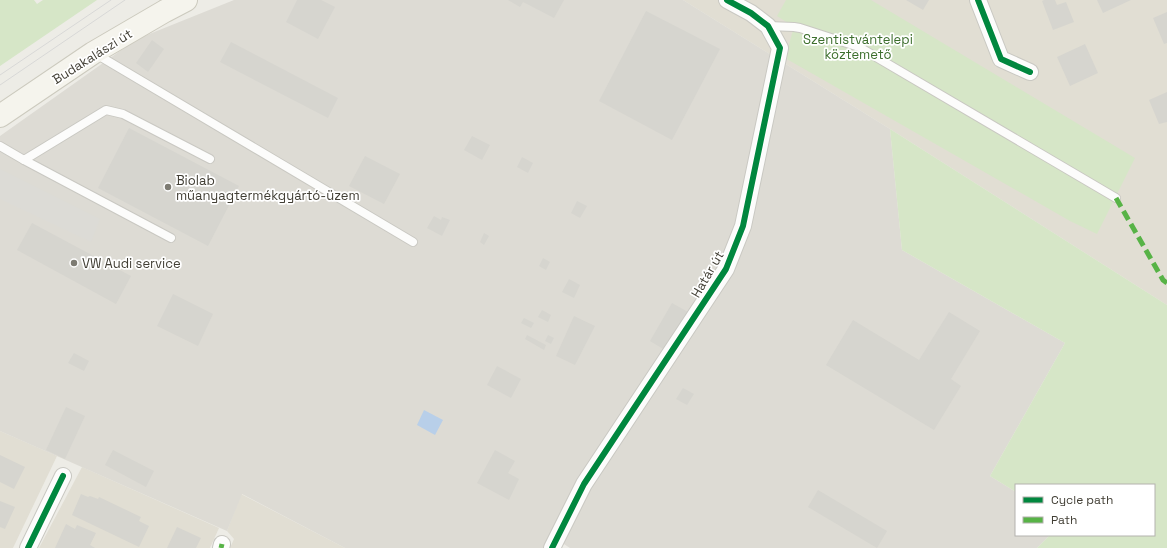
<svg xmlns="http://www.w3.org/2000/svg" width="1167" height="548" font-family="'Space Grotesk',sans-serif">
  <rect width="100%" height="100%" fill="#edece6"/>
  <g fill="#e1ded3">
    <path d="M683 0H1167V305L890 129Z"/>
    <path d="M0 431 57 456 13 548H0Z"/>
    <path d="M82 467 219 528 210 548H39Z"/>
    <path d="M241 494 345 548H230L234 539 227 531Z"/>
  </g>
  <path fill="#dddbd4" d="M234 0H683L890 129 902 250 1065 343 990 476 1016 492V535H1050L1037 548H570L550 535 543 548H345L242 494 227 531 0 431V136L137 39Z"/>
  <g fill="#d6e6c7">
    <path d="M0 0H34L37 4 43 0H97L0 66Z"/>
    <path d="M786 0H871L1135 158 1097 234 1070 221 785 58 794 27 777 16Z"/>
    <path d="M890 129 1167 305V548H1037L1050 535H1154V485H1016V492L990 476 1065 343 902 250Z"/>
  </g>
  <path fill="#dcdbd6" d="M0 169 100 219 91 242 0 199Z"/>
  <path fill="#b8cfe9" d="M424 410 443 420 435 435 417 425Z"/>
  <g fill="#d6d5cf">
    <path d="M297 0H321L335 7 318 39 286 22Z"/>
    <path d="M508 0H564L554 18 523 2 520 7Z"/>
    <path d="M906 0H929L923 10Z"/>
    <path d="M1044 0H1055L1057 5 1066 2 1074 22 1053 30 1042 1Z"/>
    <path d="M1097 0H1131L1103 13Z"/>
    <path d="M646 11 720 49 672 140 599 101Z"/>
    <path d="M1167 12V43L1164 44 1153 18Z"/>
    <path d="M152 40 164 49 148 72 136 63Z"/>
    <path d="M231 42 338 98 328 118 220 62Z"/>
    <path d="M1085 44 1098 73 1070 86 1057 57Z"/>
    <path d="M1167 92V122L1159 124 1149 100Z"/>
    <path d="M129 128 239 186 208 246 98 188Z"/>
    <path d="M472 136 490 145 482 160 464 150Z"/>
    <path d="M365 156 400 174 384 204 349 186Z"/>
    <path d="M522 157 533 163 528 173 517 167Z"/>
    <path d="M577 201 587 206 580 218 571 213Z"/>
    <path d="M434 216 441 220 442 217 450 220 442 236 427 228Z"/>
    <path d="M32 223 131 276 116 304 17 250Z"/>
    <path d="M484 233 489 236 484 245 480 242Z"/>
    <path d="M543 258 550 262 546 270 539 266Z"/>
    <path d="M569 279 580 285 574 298 562 292Z"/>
    <path d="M173 294 213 314 198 346 157 326Z"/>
    <path d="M672 303 688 312 665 350 650 341Z"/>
    <path d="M542 310 551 315 548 322 538 317Z"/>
    <path d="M949 312 980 331 951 379 961 386 934 430 826 365 853 320 919 360Z"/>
    <path d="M574 316 595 326 575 365 556 356Z"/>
    <path d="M524 318 534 323 531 328 521 323Z"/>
    <path d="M527 335 546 345 544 350 525 339Z"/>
    <path d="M548 335 554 338 551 344 545 341Z"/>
    <path d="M74 353 89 361 84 371 68 363Z"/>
    <path d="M497 366 521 379 511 398 487 385Z"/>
    <path d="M683 388 694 394 687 405 676 399Z"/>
    <path d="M66 407 85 416 65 459 46 450Z"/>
    <path d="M113 450 154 471 146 487 105 465Z"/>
    <path d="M495 450 515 461 508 473 519 479 509 500 477 483Z"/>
    <path d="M0 455 25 467 14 489 0 482Z"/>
    <path d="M818 490 887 531 877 548 808 507Z"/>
    <path d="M81 494 88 497 90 496 98 499 99 497 141 517 139 521 149 526 139 547 72 515Z"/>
    <path d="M0 501 15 507 5 529 0 527Z"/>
    <path d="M66 524 75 529 77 525 96 533 90 545 95 548H55Z"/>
    <path d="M177 527 201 538 196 548H167Z"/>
  </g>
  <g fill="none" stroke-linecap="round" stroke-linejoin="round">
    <g stroke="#c9c8c2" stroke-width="10">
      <g id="lane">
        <path d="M768 26 794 27 800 28 859 47 1116 198"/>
        <path d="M96 54 413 242"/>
        <path d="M0 146 24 160 106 110 123 114 210 159"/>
        <path d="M24 160 171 238"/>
      </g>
    </g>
    <g stroke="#c9c8c2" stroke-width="18">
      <g id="street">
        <path d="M978 0 1001 59 1030 72"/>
        <path d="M28 548 63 476"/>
        <path d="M221 548 222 544"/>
        <path d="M552 548 584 484 726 269 743 226 780 48 768 26 751 13 727 0"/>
      </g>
    </g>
    <g stroke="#cccabe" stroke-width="24">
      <path id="secondary" d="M0 116 93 53 165 11 186 0"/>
    </g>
    <use href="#lane" stroke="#fcfcfb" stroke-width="8"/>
    <use href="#street" stroke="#fcfcfb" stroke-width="16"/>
    <use href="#secondary" stroke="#f5f4ed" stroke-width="22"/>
    <g stroke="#d8d8d7" stroke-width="1">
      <path d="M0 75 111 0"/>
      <path d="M0 85 125 0"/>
    </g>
    <g stroke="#57b346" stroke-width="5" stroke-dasharray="10 5" stroke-linecap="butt">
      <path d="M1116 198 1163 280 1167 283"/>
      <path d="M221 548 222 544"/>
    </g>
    <g stroke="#fff" stroke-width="8">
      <g id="cycleway">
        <path d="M978 0 1001 59 1030 72"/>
        <path d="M28 548 63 476"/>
        <path d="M552 548 584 484 726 269 743 226 780 48 768 26 751 13 727 0"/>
      </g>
    </g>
    <use href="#cycleway" stroke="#00873e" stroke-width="6"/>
  </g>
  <g fill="#7d7b72" stroke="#fff" stroke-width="1.5">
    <circle cx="168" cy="187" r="4"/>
    <circle cx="74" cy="263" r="4"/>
  </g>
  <g text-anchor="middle" stroke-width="3.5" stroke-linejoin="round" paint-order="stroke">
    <g font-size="13" fill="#3c6e2c" stroke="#fff">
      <text x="858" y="44">Szentistvántelepi<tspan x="858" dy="15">köztemető</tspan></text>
    </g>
    <g font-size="13" fill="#413e34" stroke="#fff">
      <text transform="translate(92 56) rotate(-32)" y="5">Budakalászi út</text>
      <text transform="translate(707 274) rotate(-60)" y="5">Határ út</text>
    </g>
    <g font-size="13" fill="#413e34" stroke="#fff" text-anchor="start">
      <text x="176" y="185">Biolab<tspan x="176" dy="15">műanyagtermékgyártó-üzem</tspan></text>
      <text x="82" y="268">VW Audi service</text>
    </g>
  </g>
  <rect x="1015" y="484" width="140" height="52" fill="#ffffff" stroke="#b3b2ae"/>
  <rect x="1023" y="497" width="20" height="6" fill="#00873e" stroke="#b3b2ae"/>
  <text x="1051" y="504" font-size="12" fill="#413e34">Cycle path</text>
  <rect x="1023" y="517" width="20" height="6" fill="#57b346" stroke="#b3b2ae"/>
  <text x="1051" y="524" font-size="12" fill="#413e34">Path</text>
</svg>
